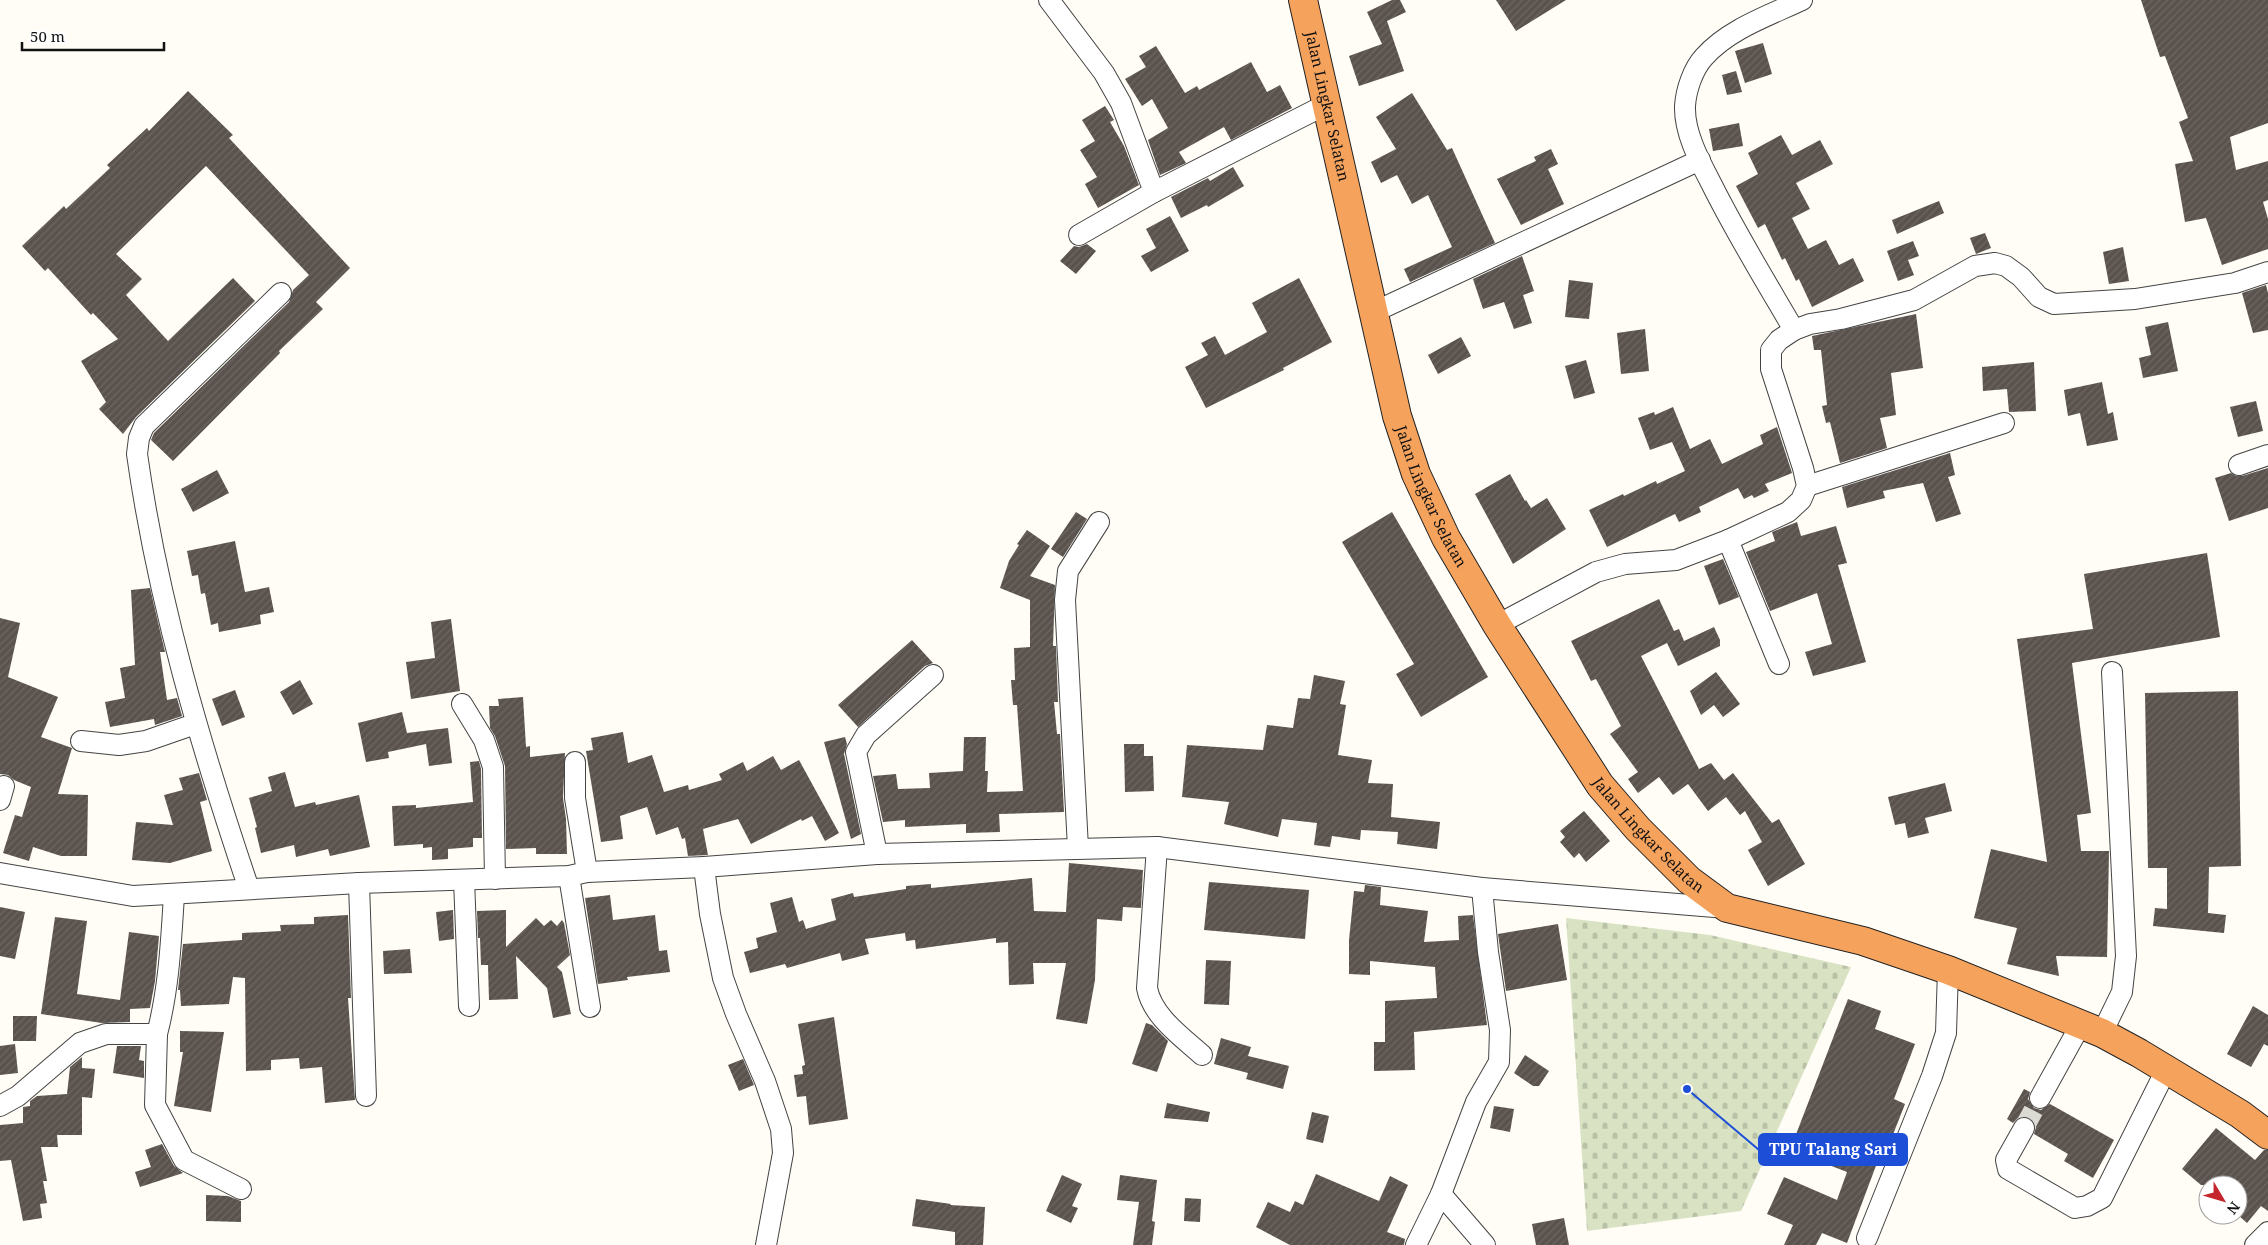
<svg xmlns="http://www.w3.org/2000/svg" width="2268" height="1245" font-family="'Noto Serif',serif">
  <defs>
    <pattern id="cemetery-stones" width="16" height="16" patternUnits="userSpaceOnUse" patternTransform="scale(1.25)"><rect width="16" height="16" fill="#d9e3c4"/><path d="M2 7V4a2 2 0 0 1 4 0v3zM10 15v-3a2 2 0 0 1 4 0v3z" fill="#b9c2a7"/></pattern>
    <pattern id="building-hatch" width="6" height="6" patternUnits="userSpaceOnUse" patternTransform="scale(1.25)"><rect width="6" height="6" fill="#5a524d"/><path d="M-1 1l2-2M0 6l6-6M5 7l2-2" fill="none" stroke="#6d6662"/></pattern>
  </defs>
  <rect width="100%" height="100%" fill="#fffdf5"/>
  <path fill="url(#cemetery-stones)" d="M1566 918 1710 935 1851 967 1741 1211 1587 1231Z"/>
  <g fill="url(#building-hatch)">
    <path d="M1392 0H1400L1406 12 1387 21 1404 71 1359 86 1349 56 1382 44 1367 12Z"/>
    <path d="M1496 0H1566L1516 31Z"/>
    <path d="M2141 0H2268V123L2230 137 2236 170 2268 161V200L2263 202 2268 219V249L2222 265 2206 218 2185 222 2175 164 2193 161 2179 122 2188 118 2165 56 2160 57Z"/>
    <path d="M1763 43 1772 74 1745 83 1735 51Z"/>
    <path d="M1156 46 1185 93 1197 86 1199 90 1251 62 1267 92 1280 85 1292 108 1231 140 1224 127 1179 152 1186 163 1160 175 1148 140 1168 128 1152 99 1142 106 1125 79 1146 67 1139 56Z"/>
    <path d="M1736 71 1742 92 1727 95 1722 75Z"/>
    <path d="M188 91 233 135 229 138 350 268 316 302 323 309 279 351 280 353 173 461 151 440 154 433 289 302 293 290 309 275 206 166 116 254 142 279 126 295 168 341 233 278 255 301 136 417 123 434 99 409 106 402 81 361 118 339 93 313 91 315 48 268 45 271 22 246 64 206 66 209 110 168 107 165 147 128 149 131Z"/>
    <path d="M1412 93 1447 150 1452 148 1495 243 1410 282 1404 269 1452 247 1428 195 1412 204 1397 175 1381 183 1371 162 1396 149 1376 117Z"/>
    <path d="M1105 106 1114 120 1110 122 1124 146 1139 185 1098 208 1085 184 1097 177 1080 150 1095 141 1082 120Z"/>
    <path d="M1739 123 1743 146 1713 151 1709 129Z"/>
    <path d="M1781 135 1792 155 1820 140 1833 164 1796 183 1810 209 1792 218 1808 249 1826 240 1839 265 1853 258 1864 281 1812 307 1799 279 1796 281 1785 258 1782 260 1765 224 1758 228 1736 186 1758 174 1748 153Z"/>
    <path d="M1551 149 1558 164 1548 169 1564 204 1521 225 1497 179 1536 161 1534 157Z"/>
    <path d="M1233 167 1244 186 1208 207 1207 205 1181 218 1171 197 1208 178 1210 181Z"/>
    <path d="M1939 201 1944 213 1897 234 1892 220Z"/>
    <path d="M1170 216 1189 251 1151 272 1141 256 1156 248 1146 229Z"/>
    <path d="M1985 233 1991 248 1976 254 1970 238Z"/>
    <path d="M1913 241 1919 256 1908 260 1914 275 1898 281 1887 251Z"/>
    <path d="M1087 244 1096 251 1076 274 1060 261 1074 246 1079 247Z"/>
    <path d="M2123 247 2129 281 2109 284 2103 252Z"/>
    <path d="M1522 256 1534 291 1523 295 1532 323 1514 329 1504 302 1483 309 1473 279Z"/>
    <path d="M1299 278 1332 342 1283 368 1284 370 1206 408 1185 367 1208 355 1201 343 1215 336 1225 355 1267 332 1252 303Z"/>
    <path d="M1569 280 1593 283 1589 319 1565 317Z"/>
    <path d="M2266 285 2268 293V330L2253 333 2242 293Z"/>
    <path d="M1916 314 1923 368 1891 373 1896 415 1880 418 1887 448 1840 463 1830 422 1826 423 1822 406 1827 405 1821 350H1814L1812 336Z"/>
    <path d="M2168 322 2178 371 2143 378 2139 358 2151 355 2145 327Z"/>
    <path d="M1645 329 1649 371 1621 374 1617 333Z"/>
    <path d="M1461 337 1471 356 1438 374 1428 355Z"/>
    <path d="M1586 360 1595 393 1574 399 1565 366Z"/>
    <path d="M2034 362 2036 411 2009 412 2007 389 1983 391 1982 367Z"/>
    <path d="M2102 382 2108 414 2113 412 2118 440 2087 446 2080 413 2068 416 2064 390Z"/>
    <path d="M2256 401 2263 431 2238 437 2230 407Z"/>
    <path d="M1673 407 1690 449 1710 439 1722 464 1763 444 1760 435 1777 427 1792 473 1765 484 1769 491 1754 498 1752 495 1744 499 1738 488 1699 507 1701 512 1679 522 1675 514 1607 547 1589 510 1623 494 1624 496 1656 481 1657 484 1685 471 1672 442 1650 450 1638 418 1654 412 1655 415Z"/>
    <path d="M1950 453 1955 475 1948 477 1961 514 1936 522 1923 483 1883 491 1885 498 1847 508 1842 487Z"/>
    <path d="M2268 468V508L2229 521 2215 478 2231 473 2236 476H2242Z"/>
    <path d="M217 470 229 493 193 512 181 489Z"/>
    <path d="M1510 474 1525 501 1526 500 1531 508 1547 498 1566 529 1513 564 1475 494Z"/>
    <path d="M1076 512 1087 519 1063 557 1051 549Z"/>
    <path d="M1392 512 1488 677 1421 717 1396 674 1414 664 1342 542Z"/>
    <path d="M1797 522 1801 536 1836 526 1847 563 1838 565 1866 662 1813 676 1805 652 1832 644 1817 593 1770 611 1746 552 1775 541 1772 532Z"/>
    <path d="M1027 530 1050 546 1030 576 1055 585 1053 646H1056L1058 702H1054L1057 734H1060L1064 812 999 814 1000 832 966 833V824L905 827V820L883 822 873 776 896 774 898 789 930 788 929 773 963 771 964 737H986L985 771H988L987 792 1023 791 1017 705H1013L1011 680H1015L1014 648 1030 647V600L1000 588 1009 561 1019 545 1017 544Z"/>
    <path d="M235 541 245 592 269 587 274 612 260 615 261 624 219 632 218 623 211 625 205 593 201 594 198 575 192 576 187 551Z"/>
    <path d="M2207 553 2220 637 2072 663 2091 813 2077 815 2081 851H2109L2107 957 2056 956 2059 976 2007 964 2017 928 1974 918 1991 849 2047 862 2017 639 2093 629 2084 574Z"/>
    <path d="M1723 559 1739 597 1719 605 1704 566Z"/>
    <path d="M150 588 165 652H160L167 700 177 698 182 716 155 725 154 719 110 727 105 702 125 698 120 668 135 665 131 590Z"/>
    <path d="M1659 599 1674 631 1679 629 1684 641 1714 627 1720 640V646L1678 666 1667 643 1641 656 1699 769 1711 763 1724 780 1733 773 1772 823 1779 819 1805 864 1768 886 1748 850 1762 842 1745 811 1740 815 1726 797 1708 811 1688 784 1673 795 1659 777 1638 793 1628 779 1638 772 1610 734 1621 726 1596 679 1591 681 1571 641Z"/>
    <path d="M0 618 20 623 8 677 58 697 41 737 72 748 58 794 88 795 87 856H61L33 847 29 861 3 853 15 815 22 817 31 787 14 780 8 775 0 774Z"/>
    <path d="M451 619 460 691 411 699 406 662 435 658 431 622Z"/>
    <path d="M912 640 933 663 925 666 858 727 838 705Z"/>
    <path d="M1716 672 1740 704 1723 717 1714 705 1701 715 1690 691Z"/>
    <path d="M1314 675 1345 681 1340 704 1346 705 1338 755 1372 760 1368 783 1393 784 1391 817 1440 822 1437 849 1397 844 1398 832 1361 830 1360 840 1332 836 1330 847 1314 845 1317 823 1282 819 1278 837 1224 824 1229 802 1182 797 1187 745 1263 750 1267 725 1293 728 1298 698 1310 699Z"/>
    <path d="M300 680 313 704 293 715 280 692Z"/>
    <path d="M235 690 245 717 222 726 212 699Z"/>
    <path d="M2238 691 2241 866 2209 867 2208 913 2226 915 2224 933 2153 926 2155 908 2167 909V868H2148L2145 693Z"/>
    <path d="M523 697 526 747 530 746V757L565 753 563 798 566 819 567 854H536V848L506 849 505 766 495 736 490 728 489 706H499L498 699Z"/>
    <path d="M402 712 407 733 448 728 452 763 429 766 426 744 388 752 389 758 366 762 358 723Z"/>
    <path d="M623 732 628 763 652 755 664 792 688 785 689 790 722 780 719 774 743 762 747 771 773 756 781 770 799 760 839 833 825 841 812 816 802 821 801 819 751 844 738 819 703 829 708 855 688 856 685 838 682 839 678 827 656 835 647 807 620 816 623 839 601 842 586 751 593 750 591 738Z"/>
    <path d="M845 737 847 744 844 754 861 834 851 839 824 742Z"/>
    <path d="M1124 744H1144V756H1153L1154 791 1125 792Z"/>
    <path d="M479 761 481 769 482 838H473V847L448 849V859L432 860V847L423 848V844L394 846 392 806 416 805V808L473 802 470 762Z"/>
    <path d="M285 772 295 807 315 802 316 805 359 795 370 847 330 856 328 849 296 857 294 845 261 853 255 828 257 827 249 798 272 791 268 777Z"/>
    <path d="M199 773 207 800 200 802 212 851 170 863 132 860 136 822 173 825 164 795 183 790 179 778Z"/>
    <path d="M1945 783 1952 811 1925 818 1929 833 1908 838 1905 823 1895 825 1888 797Z"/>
    <path d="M1584 811 1610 841 1586 862 1579 853 1574 858 1560 842 1565 837 1560 831Z"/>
    <path d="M1069 863 1143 870 1141 908 1123 907 1122 921 1097 919 1095 980 1087 1024 1056 1019 1066 963H1033L1034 984 1009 985 1008 942 996 943V938L916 949 915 940 906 941 905 933 865 939 869 954 842 961 840 953 787 968 785 964 750 973 744 952 758 948 756 938 777 932 770 903 792 897 799 922 803 920 806 929 836 920 831 899 853 893 854 897 906 889V886L931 884V888L1032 878 1034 911 1066 912Z"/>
    <path d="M1209 882 1309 890 1305 939 1204 930Z"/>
    <path d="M1365 885 1381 887 1380 905 1428 911 1424 942 1459 940 1458 916 1473 915 1487 1025 1414 1032 1415 1070 1374 1071V1042H1385V1001L1437 998 1435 967 1370 961V975L1349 974V940L1354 891 1364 892Z"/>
    <path d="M610 895 613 920 655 915 659 951 667 950 670 972 627 977 628 980 598 984 585 898Z"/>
    <path d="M0 907 25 912 15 959 0 956Z"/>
    <path d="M453 910 454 939 439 941 436 912Z"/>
    <path d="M506 910V947L536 918 544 926 551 920 557 926 562 920 564 923 570 955 557 967 562 972 571 1014 553 1018 547 988 516 956 518 999 489 1000 488 965H481L480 938H478L477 911Z"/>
    <path d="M348 915 351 998H348L355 1100 325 1103 322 1067 300 1069 299 1058 271 1060V1070L246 1071 245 978 233 977 229 1004 181 1006 180 990H178L183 944 242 940V933L281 931 280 925 314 924V917Z"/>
    <path d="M55 917 87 921 77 994 120 1000 129 932 159 936 155 981 150 1008 130 1009V1022L102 1023 41 1014Z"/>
    <path d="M1558 924 1567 980 1506 991 1498 934Z"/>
    <path d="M410 949 412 973 384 974 383 951Z"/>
    <path d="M1206 960 1231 961 1229 1005 1204 1004Z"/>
    <path d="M1848 999 1881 1011 1875 1029 1915 1044 1894 1099 1905 1104 1881 1165 1877 1163 1847 1243 1822 1233 1816 1245H1784L1793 1225 1767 1214 1784 1177 1837 1200 1847 1172 1790 1150Z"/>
    <path d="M2253 1006 2268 1015V1046L2264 1044 2251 1067 2227 1054Z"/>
    <path d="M13 1016H37L36 1041H13Z"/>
    <path d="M834 1017 848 1119 809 1125 806 1096 797 1097 794 1075 803 1074 802 1066 805 1065 798 1024Z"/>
    <path d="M1146 1023 1152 1025 1168 1041 1157 1072 1132 1064Z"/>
    <path d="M180 1031 224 1032 211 1112 174 1106 183 1052H180Z"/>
    <path d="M1221 1038 1251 1047 1248 1056 1289 1066 1283 1089 1246 1079 1248 1073 1214 1064Z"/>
    <path d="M15 1044 18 1073 0 1075V1046Z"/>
    <path d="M117 1046H141L139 1060 144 1061V1078L113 1073Z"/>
    <path d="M1525 1055 1549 1071 1539 1086H1533L1514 1073Z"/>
    <path d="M82 1057V1068L95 1069 92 1098 82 1097V1135H57L58 1147H41L47 1181H43L47 1203 40 1204 42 1218 23 1221 11 1160 0 1161V1125L23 1123V1107L30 1106V1101L37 1096 67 1094 70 1067Z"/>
    <path d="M743 1059 754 1085 739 1091 728 1065Z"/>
    <path d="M2024 1089 2030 1092 2028 1099 2034 1108 2041 1110 2050 1104 2114 1140 2093 1178 2064 1161 2068 1154 2034 1134 2036 1127 2030 1118H2018L2013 1123 2007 1119Z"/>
    <path d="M1167 1103 1210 1112 1208 1122 1164 1118Z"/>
    <path d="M1494 1106 1514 1109 1510 1132 1490 1128Z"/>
    <path d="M1312 1112 1329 1116 1323 1143 1306 1139Z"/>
    <path d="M2216 1128 2255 1160 2264 1150H2268V1211L2261 1206 2247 1223 2238 1215V1185H2201L2182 1169Z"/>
    <path d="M162 1144 174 1166 183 1173 140 1187 135 1172 151 1167 145 1150Z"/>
    <path d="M1316 1174 1379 1201 1390 1176 1408 1185 1387 1232 1405 1239 1404 1245H1290L1256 1227 1268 1202 1290 1212 1295 1201 1303 1205Z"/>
    <path d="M1062 1175 1082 1184 1072 1206 1078 1208 1071 1223 1046 1211Z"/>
    <path d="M1120 1175 1157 1180 1152 1221 1155 1222 1152 1245H1133L1139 1202 1117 1200Z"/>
    <path d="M206 1195 228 1196 241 1201V1222L206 1221Z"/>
    <path d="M1185 1198 1201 1199 1200 1222 1184 1221Z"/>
    <path d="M916 1199 951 1204 950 1205 985 1207 983 1245H955V1232L912 1226Z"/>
    <path d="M1564 1218 1569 1245H1536L1532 1224Z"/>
  </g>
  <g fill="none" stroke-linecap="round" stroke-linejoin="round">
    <path stroke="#dbdad3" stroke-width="20" stroke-dasharray="20 10" stroke-linecap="butt" d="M2024 1128 2040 1098"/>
    <g stroke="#444" stroke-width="22">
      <g id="minor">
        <path d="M1049 0 1104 73 1121 103 1154 192 1325 105"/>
        <path d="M1079 235 1154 192"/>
        <path d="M1374 312 1700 160"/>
        <path d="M1794 330C1766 282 1737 235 1712 185 1700 162 1684 133 1685 106 1686 90 1693 69 1704 57 1729 29 1768 16 1802 0"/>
        <path d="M2239 465 2268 455"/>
        <path d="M1807 486 2004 423"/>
        <path d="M1728 540 1779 664"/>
        <path d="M1497 625 1596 572 1625 564 1676 560 1728 540 1788 512 1801 500 1807 486 1803 468 1771 369V350L1779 340 1794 330 1810 324 1841 319 1914 300 1975 266 1995 263 2006 266 2021 277 2039 297 2054 304 2135 299 2235 283 2268 272"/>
        <path d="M462 704 484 740 493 767 495 879"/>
        <path d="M81 741 119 745 146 741 195 724"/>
        <path d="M575 762V798L587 872"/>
        <path d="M0 800 4 786"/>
        <path d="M1157 847 1147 988C1152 1016 1182 1037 1202 1055"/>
        <path d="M1078 848 1065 600 1068 571 1099 522"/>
        <path d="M877 854 856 752 866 735 933 675"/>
        <path d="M704 867 710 914 723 978 736 1014 765 1081 781 1129 783 1153 766 1245"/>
        <path d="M0 873 133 896 359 883 569 876 587 872 704 867 877 854 1157 847 1482 888 1727 908"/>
        <path d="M569 876 590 1007"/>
        <path d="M464 880 469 1006"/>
        <path d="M359 883 366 1096"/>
        <path d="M249 889C201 747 158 603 137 454L139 438 144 426 281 293"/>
        <path d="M2102 1033 2122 992 2126 956 2112 672"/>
        <path d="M157 1034 155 1105 184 1160 241 1189"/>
        <path d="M2040 1098 2081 1024"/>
        <path d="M0 1106 18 1096 80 1043 106 1034H157C169 988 171 942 174 895"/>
        <path d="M2024 1128 2006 1160 2008 1169 2075 1208 2087 1206 2102 1198 2166 1070"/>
        <path d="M1441 1194 1485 1245"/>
        <path d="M1867 1238 1932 1076 1946 1033 1948 970"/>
        <path d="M1416 1245 1441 1194 1476 1102 1499 1062 1500 1030 1488 952 1482 888"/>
        <path d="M2255 1245 2268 1232"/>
      </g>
    </g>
    <g stroke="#222" stroke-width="30">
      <g id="highway">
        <path id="s1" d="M1303 0 1397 416 1416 474 1446 538 1497 625 1600 785 1638 829 1689 880 1727 908 1863 941 1948 970 2102 1033 2139 1053 2240 1114 2268 1135"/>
      </g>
    </g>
    <use href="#minor" stroke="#fff" stroke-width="20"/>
    <use href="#highway" stroke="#f5a25d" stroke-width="28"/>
  </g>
  <g text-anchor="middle" stroke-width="5" stroke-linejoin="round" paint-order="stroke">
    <g font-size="15" fill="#111" stroke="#fff">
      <text dy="5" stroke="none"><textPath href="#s1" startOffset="109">Jalan Lingkar Selatan</textPath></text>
      <text dy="5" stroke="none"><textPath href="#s1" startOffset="514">Jalan Lingkar Selatan</textPath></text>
      <text dy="5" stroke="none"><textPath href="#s1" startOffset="919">Jalan Lingkar Selatan</textPath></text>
    </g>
  </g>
  <path fill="none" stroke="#1d4ed8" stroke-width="2" d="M1687 1089L1759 1150"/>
  <circle fill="#1d4ed8" stroke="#fff" stroke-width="2" cx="1687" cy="1089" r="5"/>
  <rect fill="#1d4ed8" stroke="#1d4ed8" stroke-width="2" x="1759" y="1134" width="148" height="31" rx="5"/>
  <g font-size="16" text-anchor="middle" font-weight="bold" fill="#fff">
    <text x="1833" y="1155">TPU Talang Sari</text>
  </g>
  <g transform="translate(2223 1200) rotate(128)"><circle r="24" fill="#ffffff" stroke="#a0a0a0"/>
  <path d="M0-4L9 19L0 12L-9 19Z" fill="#c4262e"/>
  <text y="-8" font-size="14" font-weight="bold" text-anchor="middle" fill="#111111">N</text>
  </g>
  <path d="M22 42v8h142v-8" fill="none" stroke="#111111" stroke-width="2.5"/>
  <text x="30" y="42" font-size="15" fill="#111111" stroke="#ffffff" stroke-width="4" paint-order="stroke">50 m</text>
</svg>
